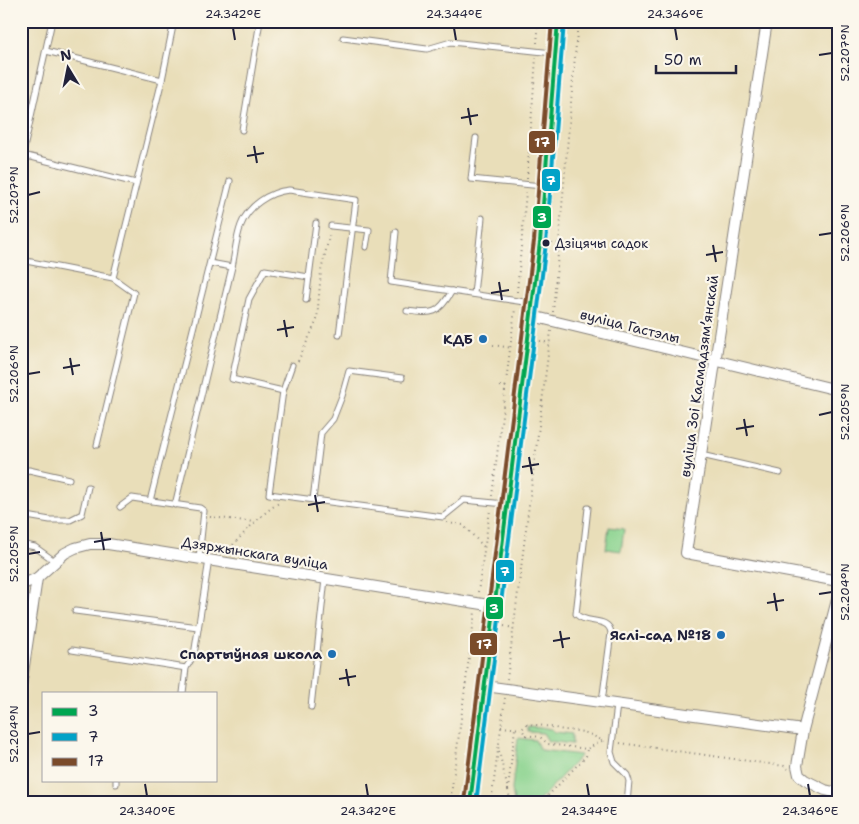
<svg xmlns="http://www.w3.org/2000/svg" width="859" height="824" font-family="'Shantell Sans',sans-serif">
  <rect width="100%" height="100%" fill="#fbf7ec"/>
  <filter id="ink" filterUnits="userSpaceOnUse"><feTurbulence type="fractalNoise" baseFrequency=".02" numOctaves="2"/><feDisplacementMap in="SourceGraphic" scale="10" xChannelSelector="R" yChannelSelector="G"/><feConvolveMatrix kernelMatrix="1 2 1 2 8 2 1 2 1" color-interpolation-filters="sRGB"/></filter>
  <filter id="wash" filterUnits="userSpaceOnUse"><feTurbulence type="fractalNoise" baseFrequency=".0096" numOctaves="4" result="noise"/><feDisplacementMap in="SourceGraphic" scale="20" xChannelSelector="R" yChannelSelector="G"/><feGaussianBlur stdDeviation="1.12" result="paint"/><feColorMatrix in="noise" values="0 0 0 0 0 0 0 0 0 0 0 0 0 0 0 0 0 1.4 0 .05"/><feComposite in="paint" operator="in"/></filter>
  <g filter="url(#wash)">
    <rect width="100%" height="100%" fill="#e9deb9"/>
    <g fill="#8ad38e" stroke="#567a64">
      <path d="M609 527 624 529 621 551 606 549Z"/>
      <path d="M528 727 552 729 555 732 572 734V744L548 741 543 733 528 732Z"/>
      <path d="M518 738 535 740 540 750 581 755 537 803H514L512 789Z"/>
    </g>
  </g>
  <g filter="url(#ink)">
    <g fill="none" stroke-linecap="round" stroke-linejoin="round">
      <g stroke="#86807a" stroke-width="7">
        <g id="lane">
          <path d="M343 38 427 49 451 42 553 53"/>
          <path d="M46 51 162 80 174 21"/>
          <path d="M242 130 260 21"/>
          <path d="M476 138 471 179 542 186"/>
          <path d="M23 155 136 183"/>
          <path d="M21 162 52 21"/>
          <path d="M331 226 369 230 366 247"/>
          <path d="M396 232 391 282 531 303"/>
          <path d="M21 260 113 278 162 80"/>
          <path d="M232 267C235 254 236 238 241 225 248 206 269 192 289 190L356 200 339 335"/>
          <path d="M474 294 482 218"/>
          <path d="M306 300 309 277"/>
          <path d="M407 311C433 314 438 315 452 291"/>
          <path d="M292 365 283 391 269 494 443 517 464 500 505 504"/>
          <path d="M283 391 232 379 249 299 265 270 309 277 316 223"/>
          <path d="M97 445 134 293 113 278"/>
          <path d="M701 455 780 473"/>
          <path d="M21 472 29 470 69 479"/>
          <path d="M313 500 321 433 333 419 342 396 349 371 402 378"/>
          <path d="M150 501 230 181"/>
          <path d="M175 505 232 267 210 263"/>
          <path d="M120 507 132 498 200 508 204 511 199 558"/>
          <path d="M588 508 576 614C586 625 609 616 611 633L602 702"/>
          <path d="M21 515 50 520H70L82 514 88 487"/>
          <path d="M21 544 35 547 56 562"/>
          <path d="M75 611 198 627"/>
          <path d="M72 650 186 668"/>
          <path d="M183 693 186 668 194 655 209 560"/>
          <path d="M617 705 611 752 614 762 627 775 629 781 627 803"/>
          <path d="M311 707 325 579"/>
          <path d="M116 784V780"/>
        </g>
      </g>
      <g stroke="#86807a" stroke-width="12">
        <g id="street">
          <path d="M767 21 686 553 838 581"/>
          <path d="M532 316 838 390"/>
          <path d="M21 585 37 578 65 553 75 548 90 544H108L495 606"/>
          <path d="M838 596 803 730 797 766 799 775 805 780 825 790 838 793"/>
          <path d="M21 686 37 578"/>
          <path d="M485 686 803 730"/>
        </g>
      </g>
      <g stroke="#86807a" stroke-width="17">
        <path id="primary" d="M470 803 540 242 558 21"/>
      </g>
      <g stroke="#86807a" stroke-width="2" stroke-dasharray="1 4" stroke-linecap="butt">
        <path d="M537 43 539 21"/>
        <path d="M527 178 536 58"/>
        <path d="M552 243 565 244"/>
        <path d="M517 292 526 192"/>
        <path d="M553 312 578 21"/>
        <path d="M540 341 550 343"/>
        <path d="M493 345 512 348"/>
        <path d="M298 361 317 320 321 271 330 233"/>
        <path d="M500 386 507 387"/>
        <path d="M492 496 515 309"/>
        <path d="M210 517 255 522"/>
        <path d="M447 523 463 525 484 547"/>
        <path d="M226 552C243 535 259 515 279 503"/>
        <path d="M478 592 490 510"/>
        <path d="M504 626 514 628"/>
        <path d="M507 679 551 331"/>
        <path d="M501 727 521 729"/>
        <path d="M602 741 587 749 548 744 540 737 525 735 522 729 527 724C538 725 548 726 559 729 567 731 575 730 583 732 592 734 599 740 605 741"/>
        <path d="M620 743 784 766 788 769"/>
        <path d="M499 751 511 803"/>
        <path d="M508 790 515 728"/>
        <path d="M450 803 475 612"/>
        <path d="M491 803 505 698"/>
        <path d="M541 803 586 756 587 749"/>
      </g>
      <use href="#lane" stroke="#fff" stroke-width="5"/>
      <use href="#street" stroke="#fff" stroke-width="10"/>
      <use href="#primary" stroke="#f5bf86" stroke-width="15"/>
      <g stroke="#fbf7ec" stroke-width="8">
        <path id="bus-1" d="M470 803 540 242 558 21"/>
      </g>
      <g stroke="#fbf7ec" stroke-width="8">
        <path id="bus-2" d="M476 803 546 243 564 22"/>
      </g>
      <g stroke="#fbf7ec" stroke-width="8">
        <path id="bus-3" d="M464 802 534 241 552 21"/>
      </g>
      <use href="#bus-1" stroke="#00a651" stroke-width="4"/>
      <use href="#bus-2" stroke="#02a2c7" stroke-width="4"/>
      <use href="#bus-3" stroke="#7a4b2a" stroke-width="4"/>
    </g>
  </g>
  <path fill="none" stroke="#22223b" stroke-width="2" d="M233 28 235 40M454 28 456 40M675 28 677 40M819 55 832 53M468 108 471 125M461 118 478 115M254 146 257 163M247 156 264 153M28 195 40 192M819 235 832 233M713 245 716 262M706 255 723 252M499 282 502 300M491 293 509 290M284 320 287 337M277 330 294 327M70 358 73 375M63 368 80 365M28 374 40 372M819 415 832 412M744 419 747 436M736 429 754 426M529 457 532 474M522 467 539 464M315 495 318 512M308 505 325 502M101 532 104 550M94 542 111 539M28 554 40 552M774 593 777 611M819 594 832 592M767 603 784 600M560 631 563 648M553 641 570 638M346 669 349 686M339 679 356 676M28 734 40 732M145 784 147 796M366 784 368 796M587 784 589 796M808 784 810 796"/>
  <circle fill="#22223b" stroke="#fbf7ec" stroke-width="2" cx="546" cy="243" r="4.5"/>
  <g fill="#1f6fb2" stroke="#fbf7ec" stroke-width="2">
    <circle cx="483" cy="339" r="5"/>
    <circle cx="721" cy="635" r="5"/>
    <circle cx="332" cy="654" r="5"/>
  </g>
  <g text-anchor="middle" stroke-width="4.5" stroke-linejoin="round" paint-order="stroke">
    <g font-size="13" fill="#22223b" stroke="#fbf7ec" text-anchor="start">
      <text x="555" y="248">Дзіцячы садок</text>
    </g>
    <g font-size="14" fill="#22223b" stroke="#fbf7ec">
      <text transform="translate(630 326) rotate(14)" y="5">вуліца Гастэлы</text>
      <text transform="translate(699 376) rotate(-82)" y="5">вуліца Зоі Касмадзямʼянскай</text>
      <text transform="translate(255 553) rotate(9)" y="5">Дзяржынскага вуліца</text>
    </g>
    <g font-size="14" font-weight="bold" fill="#22223b" stroke="#fbf7ec" text-anchor="end">
      <text x="473" y="344">КДБ</text>
      <text x="711" y="640">Яслі-сад №18</text>
      <text x="322" y="659">Спартыўная школа</text>
    </g>
  </g>
  <g stroke="#fbf7ec" stroke-width="2">
    <rect x="528" y="130" width="28" height="24" rx="5" fill="#7a4b2a"/>
    <rect x="541" y="168" width="20" height="24" rx="5" fill="#02a2c7"/>
    <rect x="532" y="205" width="20" height="24" rx="5" fill="#00a651"/>
    <rect x="495" y="559" width="20" height="24" rx="5" fill="#02a2c7"/>
    <rect x="485" y="596" width="19" height="24" rx="5" fill="#00a651"/>
    <rect x="469" y="632" width="29" height="24" rx="5" fill="#7a4b2a"/>
  </g>
  <g font-size="14" text-anchor="middle" font-weight="bold" fill="#fff">
    <text x="542" y="147">17</text>
    <text x="551" y="185">7</text>
    <text x="542" y="222">3</text>
    <text x="505" y="576">7</text>
    <text x="494" y="613">3</text>
    <text x="484" y="649">17</text>
  </g>
  <rect width="859" height="824" fill="none" stroke="#fbf7ec" stroke-width="55"/>
  <rect x="42" y="692" width="175" height="90" fill="#fbf7ec" stroke="#a4a2a5"/>
  <rect x="52" y="708" width="25" height="8" fill="#00a651" stroke="#a4a2a5"/>
  <text x="88" y="716" font-size="15" fill="#22223b">3</text>
  <rect x="52" y="733" width="25" height="8" fill="#02a2c7" stroke="#a4a2a5"/>
  <text x="88" y="742" font-size="15" fill="#22223b">7</text>
  <rect x="52" y="758" width="25" height="8" fill="#7a4b2a" stroke="#a4a2a5"/>
  <text x="88" y="766" font-size="15" fill="#22223b">17</text>
  <g transform="translate(68 68) rotate(350)" stroke="#fbf7ec" stroke-width="4" paint-order="stroke">
  <path d="M0-4L9 19L0 12L-9 19Z" fill="#22223b"/>
  <text y="-8" font-size="14" font-weight="bold" text-anchor="middle" fill="#22223b">N</text>
  </g>
  <path d="M656 65v8h80v-8" fill="none" stroke="#22223b" stroke-width="2.5"/>
  <text x="664" y="65" font-size="15" fill="#22223b" stroke="#fbf7ec" stroke-width="4" paint-order="stroke">50 m</text>
  <rect x="28" y="28" width="804" height="768" fill="none" stroke="#22223b" stroke-width="2"/>
  <g font-size="12" text-anchor="middle" fill="#22223b">
    <text x="233" y="18">24.342°E</text>
    <text x="454" y="18">24.344°E</text>
    <text x="675" y="18">24.346°E</text>
    <text transform="translate(845 53) rotate(-90)" y="4">52.207°N</text>
    <text transform="translate(14 195) rotate(-90)" y="4">52.207°N</text>
    <text transform="translate(845 233) rotate(-90)" y="4">52.206°N</text>
    <text transform="translate(14 374) rotate(-90)" y="4">52.206°N</text>
    <text transform="translate(845 412) rotate(-90)" y="4">52.205°N</text>
    <text transform="translate(14 554) rotate(-90)" y="4">52.205°N</text>
    <text transform="translate(845 592) rotate(-90)" y="4">52.204°N</text>
    <text transform="translate(14 734) rotate(-90)" y="4">52.204°N</text>
    <text x="147" y="815">24.340°E</text>
    <text x="368" y="815">24.342°E</text>
    <text x="589" y="815">24.344°E</text>
    <text x="810" y="815">24.346°E</text>
  </g>
</svg>
